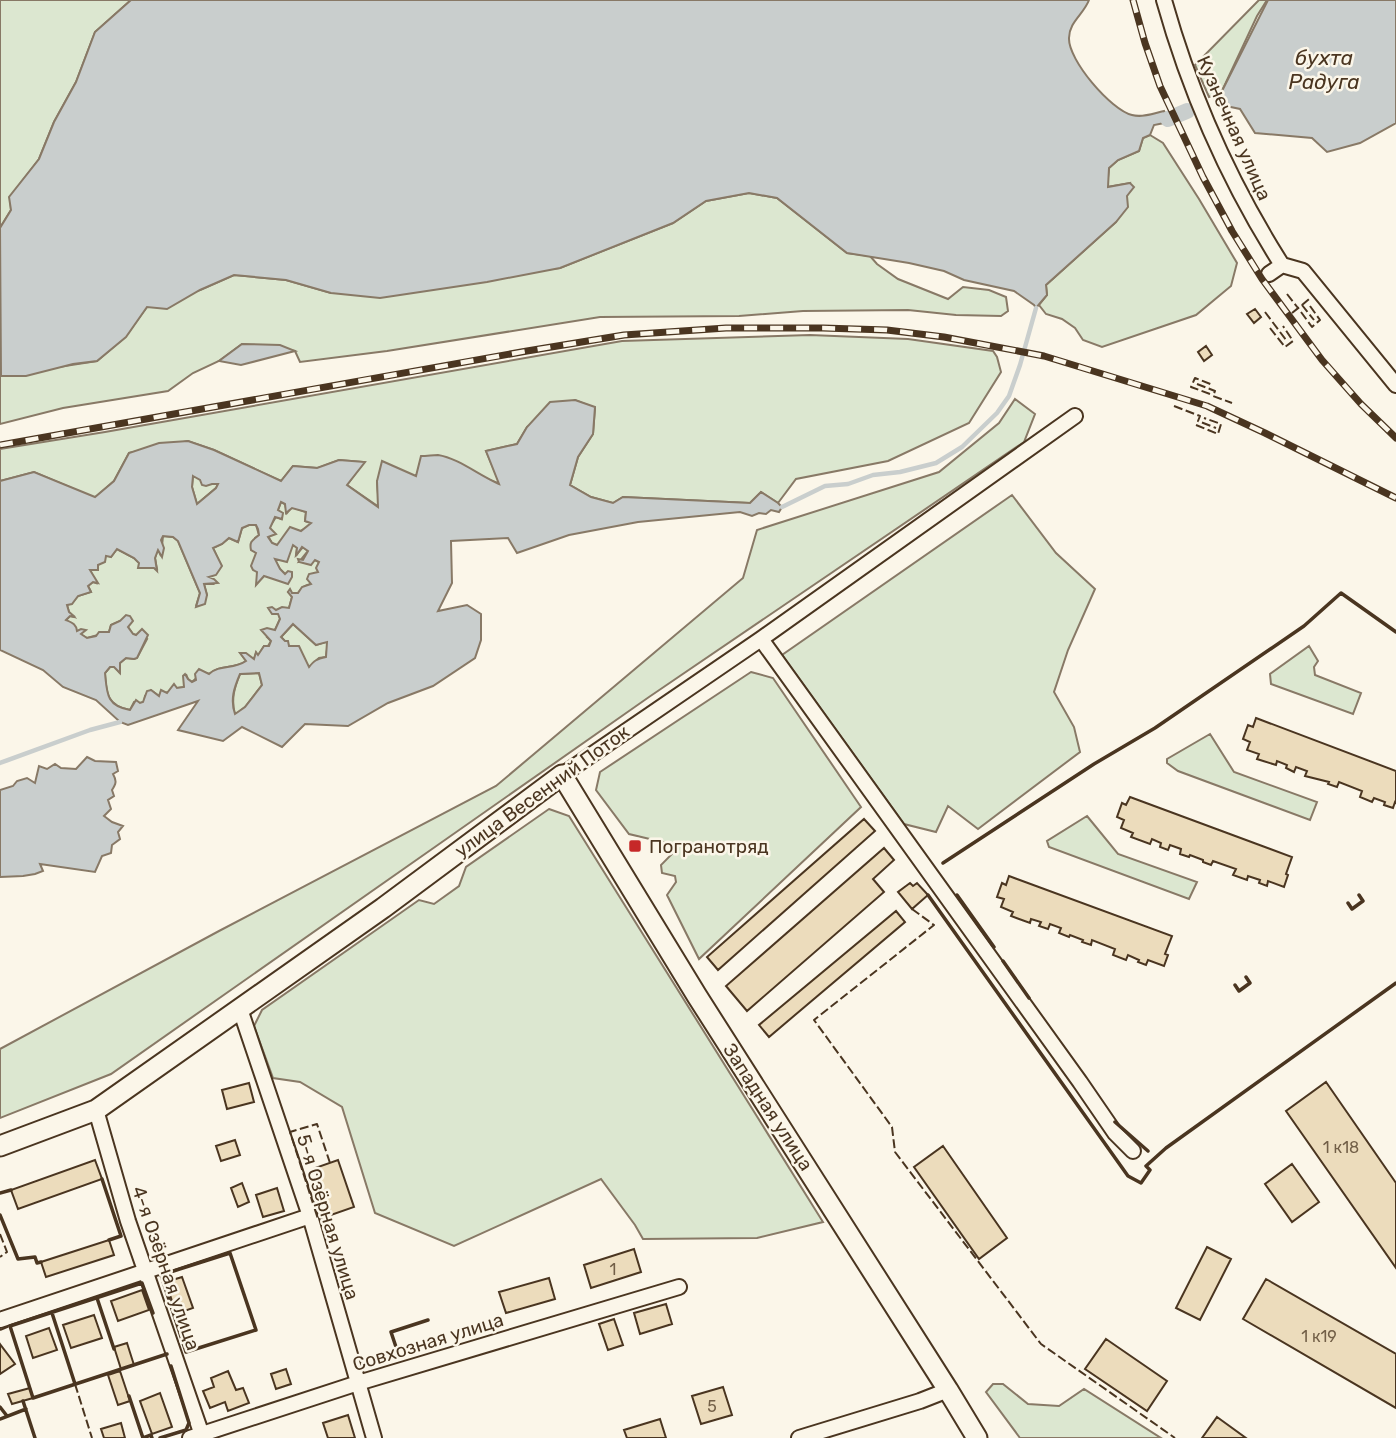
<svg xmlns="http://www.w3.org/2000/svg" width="1396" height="1438" font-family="Rubik,sans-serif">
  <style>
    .green { fill: #dce7d0; stroke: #887966; stroke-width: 2 }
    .water { fill: #c9cecd; stroke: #887966; stroke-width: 2; fill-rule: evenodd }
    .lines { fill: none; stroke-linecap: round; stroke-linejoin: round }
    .stream { stroke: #c9cecd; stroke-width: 4.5 }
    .canal { stroke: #c9cecd; stroke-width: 16 }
    .building { fill: #ecdcbc; stroke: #4a3520; stroke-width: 2 }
    .street-casing { stroke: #4a3520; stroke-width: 18 }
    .secondary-casing { stroke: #4a3520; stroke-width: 23 }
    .street { stroke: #fbf6e9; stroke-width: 14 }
    .secondary { stroke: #fbf6e9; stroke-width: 19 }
    .rail-casing { stroke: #4a3520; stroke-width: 7 }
    .rail { stroke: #fbf6e9; stroke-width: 4.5; stroke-dasharray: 13; stroke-linecap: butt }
    .fence { stroke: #4a3520; stroke-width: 2; stroke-dasharray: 9 3.5; stroke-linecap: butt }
    .wall { stroke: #4a3520; stroke-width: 3.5 }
    .poi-dot { fill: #c62828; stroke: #fbf6e9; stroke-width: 2.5 }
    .labels { text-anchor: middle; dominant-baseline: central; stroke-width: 5; stroke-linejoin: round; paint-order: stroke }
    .number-label { font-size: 16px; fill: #725f47 }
    .street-label { font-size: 19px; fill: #4a3520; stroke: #fbf6e9 }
    .poi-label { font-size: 19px; fill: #4a3520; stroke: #fbf6e9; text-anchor: start }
    .water-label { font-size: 21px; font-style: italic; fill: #4a3520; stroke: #fbf6e9 }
  </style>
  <rect width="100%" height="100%" fill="#fbf6e9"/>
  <path class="green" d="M0 0H131L95 32 76 82 54 122 39 159 10 197 11 210 0 228Z
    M1259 0H1267L1257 16 1221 93 1209 97 1195 65Z
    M1150 135 1163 143 1199 199 1237 263 1231 286 1196 315 1102 347 1083 340 1075 328 1062 319 1046 314 1039 305 1047 295 1046 285 1116 222 1127 196 1130 183 1107 187 1109 168 1118 160 1139 151 1143 138Z
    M749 193 777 198 847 253 870 256 877 264 898 279 948 299 963 287 989 290 1006 297 1008 311 1001 316 956 315 908 310 803 311 739 316 600 317 387 351 300 362 295 351 242 344 219 361 193 373 168 391 63 408 0 424V376L97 361 125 337 147 307 200 290 234 275 286 280 331 293 560 268 673 223 706 201Z
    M810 335 908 339 993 351 997 357 1001 372 969 423 888 461 796 479 778 503 761 492 750 503 623 497 613 503 591 497 570 485 578 457 593 434 595 408 575 400 527 427 517 444 486 451 500 484 480 476H417L377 481 379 507 347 485 364 462 339 460 318 468 293 466 281 481 214 450 188 441 129 453 114 481 95 498 34 472 0 481V449L105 432 622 341Z
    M1015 399 1035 414 1024 442 649 697 111 1074 0 1118V1049L219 931 496 786 743 578 757 530 939 472 999 423Z
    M193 475 212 484 219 483 216 488 197 504 192 487Z
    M1012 495 1056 553 1095 589 1068 650 1054 692 1074 727 1080 752 978 829 948 806 936 832 904 824 782 655Z
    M281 502 285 504 287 513 292 507 306 512 305 521 311 523 309 526 277 545 272 543 268 536 269 528 276 517 281 519 278 510Z
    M249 525H256L259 535 255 538 257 572V583L264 576 285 574 280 569 274 559 293 544 297 548 296 555 303 547 308 551 299 562 315 560 319 562 318 572 312 584C305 585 302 587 298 593H292L290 590 288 592 292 597 289 608 279 614 280 619 275 630 267 637 271 641 268 646H264L258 656 256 653 254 659 241 654 246 661C232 670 220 664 209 674L203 672 192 682 188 679 186 674 185 687 177 688 159 696 151 690 145 696 144 702 140 703 134 702 130 710C107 706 106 693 105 673L110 667H115L119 672 120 663 126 658 134 659 137 658 147 639 133 634 128 627 120 621 111 625 109 632 87 638 80 634 85 630 77 632 66 620 70 616 74 617 69 612 67 605 72 603 78 596 91 592 88 586 93 582 96 583 90 570 98 565 106 555 111 557 117 549 134 558 139 563 157 569 155 558 158 549 161 556 163 536 173 537 178 541 200 593 196 606 207 595 204 584H213L208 577 221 566 213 548 222 544 229 538 238 542 242 528Z
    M293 624 316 645 328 641 326 657 319 658 309 668 281 637Z
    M1309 646 1318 661 1314 667 1315 675 1361 693 1353 714 1271 684 1270 674Z
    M751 672 773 678 861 807 699 959 667 895 676 882 675 876 662 873 661 865 672 854 671 844 629 834 596 790 600 772Z
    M259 673 262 685 245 707 235 715C231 700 234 688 240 674Z
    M1210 734 1234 772 1317 802 1310 820 1178 771 1167 763V759Z
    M549 809 569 816 823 1222 757 1238 643 1239 635 1225 601 1179 454 1246 375 1213 342 1107 300 1082 273 1078 254 1026 262 1010 419 900 434 904 459 886 466 867Z
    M1087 816 1118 854 1197 882 1189 899 1049 847 1047 841Z
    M993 1384H1003L1028 1404 1059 1406 1084 1389 1161 1438H1020L986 1392Z"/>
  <path class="water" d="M131 0H1089C1084 14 1069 22 1069 38 1068 60 1111 110 1132 115 1143 118 1154 113 1164 111L1168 119 1164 123 1154 125 1150 135 1143 138 1139 151 1118 160 1109 168 1108 187 1130 183 1134 187 1127 196 1128 207 1116 222 1046 285 1047 295 1036 308 1034 305 1014 291 964 280 944 271 909 263 847 253 777 198 749 193 706 201 673 223 560 268 487 282 380 298 331 293 286 280 234 275 200 290 167 309 147 307 126 337 97 361 73 364 26 376H1L0 228 11 210 9 197 39 159 54 122 76 82 95 32Z
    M1268 0H1396V123L1360 143 1327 152 1312 138 1255 133 1240 109 1216 104 1213 97 1221 93Z
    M242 344 280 345 295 351 241 365 219 361Z
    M575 400 595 407 593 434 578 457 570 485 591 497 613 503 623 497 750 503 761 492 778 503 782 507 779 512 771 510 766 514 759 513 752 516 740 512 638 522 569 535 517 553 508 538 451 541 452 583 438 611 467 605 481 614V640L475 658 433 686 388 703 348 726 305 724 282 747 242 727 223 741 178 730 198 701 128 725 120 722 96 700 63 687 43 670 0 650V481L34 472 95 497 114 481 129 453 159 443 188 441 214 450 281 481 293 466 317 468 339 460 365 462 347 485 378 507 377 481 382 461 416 476 421 456C427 456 433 455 438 455 458 458 480 476 499 484L486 451 517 444 527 427 550 402ZM193 476 200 480 202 485 206 486 212 484H218L216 488 197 504 192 487ZM281 502 285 504 286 513 292 508 306 512 305 521 311 523 301 531 290 527 277 545 272 543 268 537 276 534 270 528 275 517 282 519 283 513 278 510ZM249 525H256L258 529 259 535C253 540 249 541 251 550L256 553 251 566 253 570 257 572 256 585 264 576 288 584 292 577V572L288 571 285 574 280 569 275 559 287 562 293 545 297 548 296 556 302 547 308 551 303 560 298 559 299 562 311 565 315 560 319 562 316 568 318 572 309 574 307 579 311 584 302 587 298 593H292L290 589 288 592 292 597 289 608 282 607 276 610 272 607 268 608 272 614H278L280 619 275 630 267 628 261 630 271 641 269 646H264L258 655 256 652 254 659 246 653H240L246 661C233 670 220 664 209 674L199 669 195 674 196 680 192 682 188 679 185 674 183 676 184 687 177 688 174 684 167 693 161 690 159 696 151 690 147 691 143 702 140 703 136 700 130 710C106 706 107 693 105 673L110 667H114L120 673V663L126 658 134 659 137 658 148 635 142 629 136 635 133 634 128 627 133 621 130 616 126 615 120 621 111 625 109 632H99L96 636 87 638 81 634 86 630 81 629 77 631C76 624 73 623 66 620L70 616 75 617 69 612 67 605 72 604 78 596 91 592 88 586 93 582 98 583 90 570H98V565L105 562 106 556 111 557 117 549 134 558 139 563 138 568H154L157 571 155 558 158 550 162 557 164 548 161 540 163 536 173 537 178 541 200 593 196 607 205 604 207 595 204 584 218 583 214 579 209 577 216 575 222 566 213 548 222 544 229 538 238 542 242 528ZM293 624 316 645 327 642 326 657C316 659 314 661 309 667L299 646H289L288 641H285L281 637ZM240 674 259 673 262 685 245 707 235 714C230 700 234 688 240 674Z
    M87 757 95 761 116 762 118 771 113 774C117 781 116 784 112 790L114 796 108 800 111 809 104 816 112 822 123 826 118 832 120 839 112 845 111 853 102 856 95 872 40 864 43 871 35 874 23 876 0 877V790L13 786 17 781 27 778 35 783 39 766 47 769 55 764 61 768 76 769Z"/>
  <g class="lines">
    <path class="stream" d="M782 507 825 486 848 484 873 475 900 472 936 463 962 447 997 413 1009 396 1020 365 1036 308
      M0 763 90 730 120 722"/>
    <path class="canal" d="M1168 119 1187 111"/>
  </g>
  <path class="building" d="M1255 309 1261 317 1254 323 1247 314Z
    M1206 346 1212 355 1204 361 1198 352Z
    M1256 718 1396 771V803L1395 802 1393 808 1384 805 1385 802 1374 798 1372 802 1360 797 1362 791 1339 782 1337 787 1328 784 1329 782 1305 776 1307 771 1296 767 1294 772 1286 768 1287 765 1277 761 1276 765 1257 759 1259 754 1247 750 1250 742 1243 739 1248 725 1253 727Z
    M1130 797 1292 857 1286 874 1288 875 1284 887 1268 881 1267 886 1259 883 1260 880 1248 876 1247 880 1233 875 1236 869 1213 861 1211 865 1203 862V860L1190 855 1189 857 1180 854 1181 849 1170 845 1168 850 1160 847 1161 843 1152 839 1150 844 1131 837 1133 833 1121 828 1124 820 1117 817 1122 803 1126 805Z
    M864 819 875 831 718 970 707 957Z
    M884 848 894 860 873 879 884 892 747 1011 726 986Z
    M1009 876 1172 936 1165 954 1168 955 1164 966 1148 960 1146 965 1138 962 1139 960 1128 955 1126 960 1113 955 1115 949 1092 940 1091 945 1082 942 1083 940 1070 935 1069 937 1059 933 1061 928 1050 924 1048 929 1039 926 1041 922 1031 919 1030 923 1011 916 1013 912 1001 907 1004 899 997 897 1002 883 1006 885Z
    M910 883 913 886 917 883 928 895 912 909 898 892Z
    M896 911 905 922 769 1037 759 1025Z
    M1326 1082 1396 1183V1268L1286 1111Z
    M249 1083 254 1102 227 1109 222 1090Z
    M235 1140 240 1155 221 1161 216 1146Z
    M943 1146 1007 1238 979 1259 914 1167Z
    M95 1160 102 1179 18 1209 11 1190Z
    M338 1160 354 1207 331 1215 315 1168Z
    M1292 1164 1319 1202 1292 1222 1265 1184Z
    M242 1183 249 1202 238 1207 231 1188Z
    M277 1188 284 1211 263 1217 256 1195Z
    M109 1240 114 1255 46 1277 41 1262Z
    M1207 1247 1231 1259 1200 1320 1176 1308Z
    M634 1249 641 1272 591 1288 584 1265Z
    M182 1277 193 1308 176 1314 166 1282Z
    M549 1278 555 1299 506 1313 499 1292Z
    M1266 1279 1396 1354V1408L1243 1319Z
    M142 1290 149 1310 118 1321 111 1301Z
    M666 1304 672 1324 640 1334 634 1313Z
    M94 1315 102 1338 71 1348 63 1325Z
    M614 1319 623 1345 608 1350 599 1324Z
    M49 1328 57 1350 33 1358 26 1336Z
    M1106 1339 1167 1381 1147 1411 1085 1369Z
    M127 1343 134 1365 121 1369 114 1347Z
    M0 1344 15 1364 0 1374Z
    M286 1369 291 1384 276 1389 271 1374Z
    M120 1371 130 1401 118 1405 108 1375Z
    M228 1371 236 1390 243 1388 249 1403 228 1411 225 1402 210 1408 203 1391 214 1387 211 1378Z
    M723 1387 732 1415 701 1424 692 1396Z
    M30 1388 33 1398 12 1404 8 1394Z
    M160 1393 172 1427 152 1434 140 1401Z
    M348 1415 355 1438H328L323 1423Z
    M1217 1417 1246 1438H1202Z
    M660 1419 666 1438H627L624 1430Z
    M121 1423 125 1438H104L101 1429Z"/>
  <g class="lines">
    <g class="street-casing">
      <path id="street" d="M1164 0C1190 93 1230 183 1282 265L1303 271 1396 385
        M1269 274 1282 265
        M761 639 1080 1082 1115 1133 1133 1151
        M562 775 761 639 1075 416
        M240 1009 310 1216 374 1438
        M96 1110 128 1221 203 1438
        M0 1320 310 1216
        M190 1438 358 1383 679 1287
        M799 1438 920 1401 948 1390"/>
    </g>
    <g class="secondary-casing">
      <path id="secondary" d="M0 1146 96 1110 383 908 562 775 697 996 948 1390 977 1438"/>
    </g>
    <use href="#street" class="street"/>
    <use href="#secondary" class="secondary"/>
    <g class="rail-casing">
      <path id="rail" d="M1133 0 1145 43 1160 86 1203 177 1232 231 1262 279 1322 360 1361 404 1396 438
        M0 445 527 351 624 335 726 328H823L887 330 944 337 1044 356 1207 406 1265 433 1396 498"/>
    </g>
    <use href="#rail" class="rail"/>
    <path class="fence" d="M1287 294 1298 308
      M1302 305 1309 299
      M1265 312 1286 340
      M1301 312 1312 327 1320 320 1310 306
      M1292 313 1302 305 1314 320
      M1270 328 1285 347 1293 341 1283 326
      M1197 384 1215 391 1213 396 1232 403
      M1210 394 1191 387 1195 378 1213 385
      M1174 406 1200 416 1198 421 1216 428
      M1196 425 1218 434 1221 424 1204 418
      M912 909 934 925 814 1020 892 1127 895 1152 1041 1344 1175 1438
      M330 1163 317 1124 290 1132 318 1219 331 1215
      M0 1234 7 1252 0 1257
      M0 1330 10 1326
      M75 1384 92 1438"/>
    <path class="wall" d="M943 863 1094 764 1155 728 1304 626 1341 593 1396 632
      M928 895 1128 1176 1141 1183 1150 1170 1146 1166 1166 1148 1396 983
      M957 895 994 947
      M1348 903 1352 909 1363 901 1359 895
      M1003 961 1029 998
      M1235 985 1239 991 1250 983 1246 977
      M1115 1122 1148 1151
      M102 1179 121 1236 109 1240
      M0 1193 11 1190
      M0 1215 18 1259 35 1257 37 1263 41 1262
      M230 1253 256 1330 186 1352 161 1275Z
      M97 1298 114 1349
      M52 1313 75 1384
      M153 1313 142 1283 10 1326 33 1398 167 1354
      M398 1353 391 1332 428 1320
      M129 1396 143 1438 151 1435 152 1438
      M23 1401 35 1438
      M0 1407 7 1416
      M0 1419 26 1409
      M160 1438 186 1430 189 1423 171 1366"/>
  </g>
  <rect class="poi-dot" x="628" y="839" width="14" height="14" rx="3.5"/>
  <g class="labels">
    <g class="number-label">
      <text x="1341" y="1147">1 к18</text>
      <text x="613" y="1269">1</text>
      <text x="1319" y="1336">1 к19</text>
      <text x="712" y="1406">5</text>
    </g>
    <g class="street-label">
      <text transform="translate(1234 128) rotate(66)">Кузнечная улица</text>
      <text transform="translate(542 791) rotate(-36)">улица Весенний Поток</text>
      <text transform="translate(768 1107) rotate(57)">Западная улица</text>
      <text transform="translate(328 1217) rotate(73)">5-я Озёрная улица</text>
      <text transform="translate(166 1268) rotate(71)">4-я Озёрная улица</text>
      <text transform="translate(428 1342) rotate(-17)">Совхозная улица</text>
    </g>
    <g class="poi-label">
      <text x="649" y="846">Погранотряд</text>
    </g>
    <g class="water-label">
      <text x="1324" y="57">бухта<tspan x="1324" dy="24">Радуга</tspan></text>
    </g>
  </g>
</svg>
